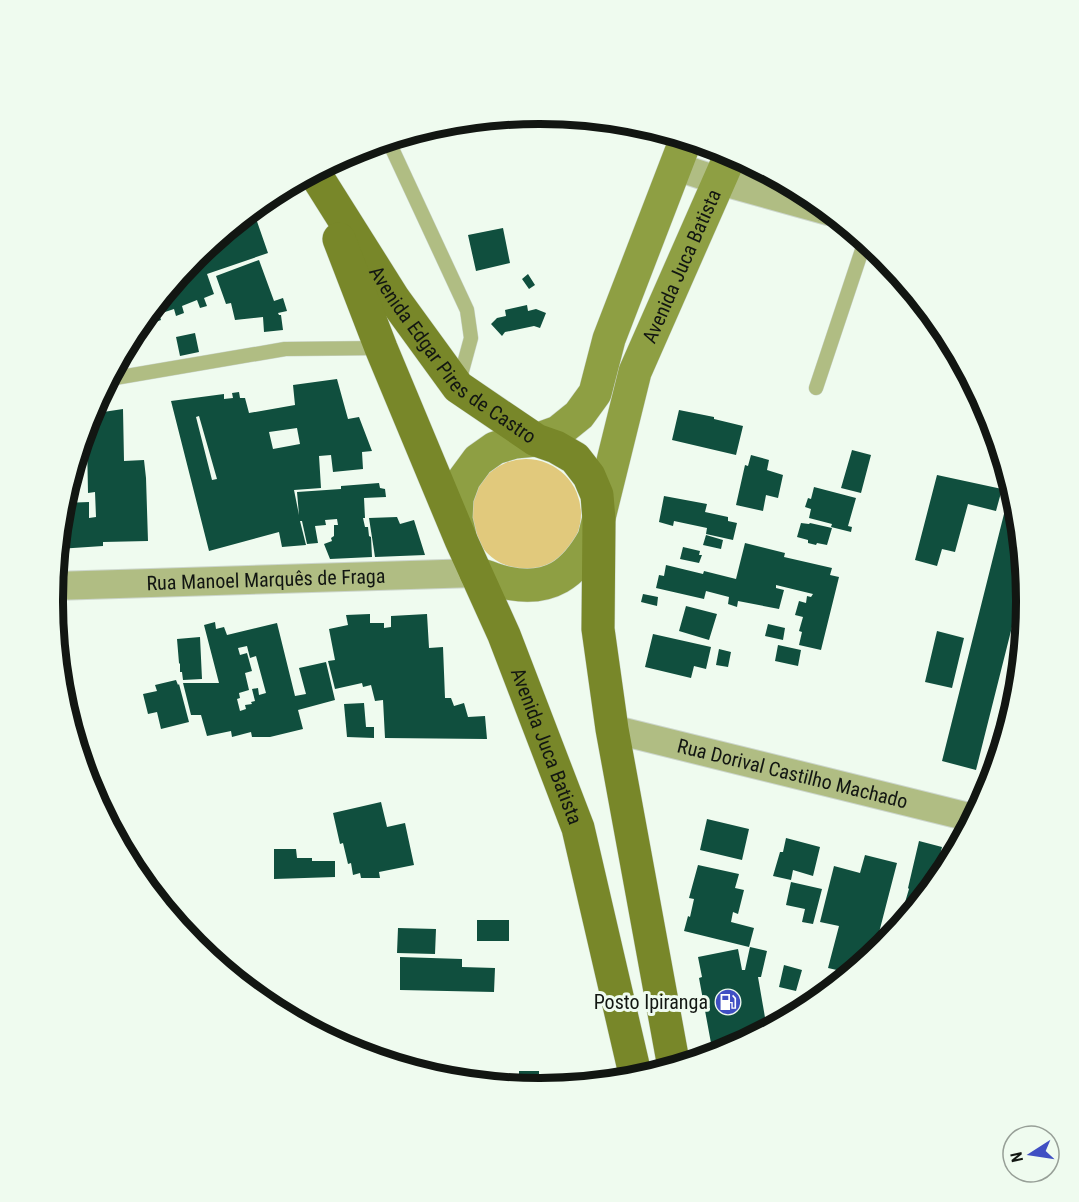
<svg xmlns="http://www.w3.org/2000/svg" width="1079" height="1202" font-family="'Roboto Condensed',sans-serif">
  <style>
    .green { fill: #e1c97c }
    .building { fill: #104f3e; fill-rule: evenodd }
    .lines { fill: none; stroke-linecap: round; stroke-linejoin: round }
    .lane-casing { stroke: #ccd6cc; stroke-width: 15 }
    .street-casing { stroke: #ccd6cc; stroke-width: 30 }
    .secondary-casing { stroke: #ccd6cc; stroke-width: 34 }
    .primary-casing { stroke: #ccd6cc; stroke-width: 34 }
    .lane { stroke: #b0bd83; stroke-width: 14 }
    .street { stroke: #b0bd83; stroke-width: 28 }
    .secondary { stroke: #8e9f43; stroke-width: 33 }
    .primary { stroke: #788729; stroke-width: 33 }
    .labels { text-anchor: middle; dominant-baseline: central; stroke-width: 6; stroke-linejoin: round; paint-order: stroke }
    .street-label { font-size: 20px; fill: #121612; stroke: #effbef }
    .poi-label { font-size: 20px; fill: #121612; stroke: #effbef; text-anchor: end }
    .rim { fill: none; stroke: #121612; stroke-width: 8 }
  </style>
  <rect width="100%" height="100%" fill="#effbef"/>
  <path class="green" d="M471 514a55 55 0 1 1 110 0a55 55 0 1 1-110 0Z"/>
  <path class="building" d="M253 210 268 253 207 274 214 294 204 298 207 306 200 308 197 300 182 306 184 313 176 316 174 309 159 314 161 320 153 323 151 317 144 319 195 256Z
    M503 228 510 263 476 271 468 235Z
    M259 260 274 301 283 298 287 311 278 313 279 315H281L283 330 264 332 263 317 235 320 231 303 226 304 216 276Z
    M528 274 535 285 529 289 522 279Z
    M527 305 528 311 536 309 546 313 540 328 534 326 505 332 502 336 491 324 497 318 506 316 505 310Z
    M195 333 199 352 180 356 176 337Z
    M337 379 348 419 359 417 372 451 362 452 363 469 333 472 331 455 319 456 321 488 294 490 299 515 297 492 341 489V486L379 483 380 488 385 489 386 497 364 498 365 518H363L365 527H368L369 536 371 537 372 557 330 559 324 544 332 541 331 538 334 536V525H338L337 519 325 520 326 525 315 526 318 543 307 544 302 521H300L306 545 282 547 279 532 209 551 171 401 224 394V399L233 398 232 393 239 392 240 398H245L249 413 295 405 293 385ZM199 416 217 479 212 480 196 417ZM297 428 300 444 273 449 269 432Z
    M123 409 124 461 144 460 146 478 148 541 103 542V546L58 549 63 503 89 502V518L96 517 95 492 88 493 87 441H82L90 414Z
    M679 410 714 417V419L743 426 736 455 672 440Z
    M852 450 871 455 861 493 841 488Z
    M751 455 769 460 767 470 783 475 778 498 766 495 763 511 736 505 745 465 748 466Z
    M937 475 1002 489 996 511 968 504 955 552 942 549 937 566 915 560Z
    M814 487 856 498 848 526 852 527 851 532 831 527 832 524 809 518 811 509 805 507 808 498 811 499Z
    M1009 494 1014 495 1017 506 1024 579 976 770 942 761Z
    M664 496 707 504 705 512 728 517V521L737 523 733 540 706 534 707 528 674 521 673 526 659 522Z
    M397 517 400 524 414 520 425 555 375 557 369 518Z
    M801 523 809 524 810 523 832 528 827 545 817 543 816 545 808 543V540L797 537Z
    M706 535 723 540 721 549 703 545Z
    M745 543 785 553 784 557 832 568 830 575 839 577 821 650 799 645 802 632 799 631 803 617 795 615 799 601 806 603 807 596 811 597 813 594 776 585V588L784 590 779 609 738 601 737 607 728 604 729 597 706 591 704 599 656 588 659 575 664 576 666 565 703 574 704 571 736 579Z
    M683 547 700 551 699 555H702L699 563 680 559Z
    M643 594 658 597 657 606 641 602Z
    M686 606 717 614 709 640 679 631Z
    M370 614V623H384V628L391 627V616L427 614 429 648 443 647 445 698H451L454 706 464 703 468 717 485 716 487 739 385 738 383 700 375 701 371 685 363 687 362 683 335 689 328 661 335 660 329 629 348 625 346 615Z
    M215 622 216 629 224 627 227 635 277 623 295 696 306 694 299 668 326 662 335 700 298 710 303 729 270 737H252L251 732 232 737 231 731 207 736 201 715H191L183 683H219L204 625ZM247 646 250 658 256 656 266 693 259 695 258 688 252 689 255 701 251 702 252 704 245 705 246 709 240 711 237 699 240 698 239 693 249 690 245 673 252 671 247 653 240 655 238 648Z
    M768 624 785 628 783 640 765 636Z
    M937 631 964 638 952 688 925 682Z
    M653 634 711 647 706 669 694 666 691 678 645 667Z
    M200 637 202 679 183 680 182 672H180V664L179 663 177 639Z
    M778 645 801 650 798 666 775 661Z
    M719 649 731 652 728 667 716 665Z
    M176 680 178 685 179 684 189 722 161 729 157 712 148 714 143 694 157 691 155 685Z
    M364 703 366 727H374V738L347 737 344 704Z
    M381 802 387 827 405 823 414 865 379 872 380 878H361L360 873 353 875 351 863 348 864 343 843 340 844 333 813Z
    M707 819 749 829 742 860 700 850Z
    M786 838 820 847 813 876 793 870 791 880 773 876 780 852H783Z
    M919 841 942 847 932 887 897 929 909 889 908 888Z
    M274 849H296L297 858H312V861H335V877L274 879Z
    M865 855 897 863 874 952 869 951 867 959 850 973 828 968 839 926 820 922 834 866 860 873Z
    M698 865 739 874 735 888 744 890 738 914 733 912 731 922 754 928 749 947 684 931 688 916 690 917 694 899 689 898Z
    M791 882 822 889 813 924 802 922 805 909 786 905Z
    M477 920H509V941H477Z
    M398 928 436 929 435 954 397 953Z
    M750 947 767 951 761 977H758L767 1029 726 1051 713 1054 699 978 702 977 698 957 738 949 742 970H745Z
    M400 957 462 959V967L495 968 494 992 400 990Z
    M784 965 802 970 796 991 779 987Z
    M416 1069 438 1070V1076L457 1075V1080L444 1079Z
    M519 1071H539V1088L519 1086Z"/>
  <g class="lines">
    <g class="lane-casing">
      <path id="lane" d="M388 140 467 310 471 338 459 382
        M109 379 285 349 381 348
        M816 388 865 241
        M984 797 1021 660"/>
    </g>
    <g class="street-casing">
      <g id="street">
        <path d="M674 166 720 181 828 211"/>
        <path id="s1" d="M54 586 476 573"/>
        <path id="s2" d="M612 729 973 818"/>
      </g>
    </g>
    <g class="secondary-casing">
      <g id="secondary">
        <path d="M460 536 456 519 457 498 464 479 478 460 495 448 515 442 536 440 558 432 579 415 595 393 609 339 686 139"/>
        <path id="s3" d="M476 573C486 576 497 581 507 583 550 592 574 574 594 538L635 372 731 154"/>
      </g>
    </g>
    <g class="primary-casing">
      <g id="primary">
        <path id="s4" d="M314 172 394 299 458 387 536 440 556 447 575 458 589 476 597 495 599 520 598 629 612 729 674 1067"/>
        <path id="s5" d="M339 239 381 348 461 540 504 635 578 828 636 1078"/>
      </g>
    </g>
    <use href="#lane" class="lane"/>
    <use href="#street" class="street"/>
    <use href="#secondary" class="secondary"/>
    <use href="#primary" class="primary"/>
  </g>
  <defs>
    <g id="fuel-disc" transform="scale(1.35)"><circle r="9.5" fill="#404fc3" stroke="#effbef"/><path d="M-5.5-6h7V0h2V4h1.3V-2.5L3-4.5l.8-.8L6-3V5H2.5V1h-1V6h-7ZM-4.2-4.7v3.2H.2V-4.7Z" fill="#fff"/></g>
  </defs>
  <g fill-rule="evenodd">
    <use href="#fuel-disc" x="728" y="1002"/>
  </g>
  <g class="labels">
    <g class="street-label">
      <text stroke="none"><textPath href="#s3" startOffset="426">Avenida Juca Batista</textPath></text>
      <text stroke="none"><textPath href="#s4" startOffset="232">Avenida Edgar Pires de Castro</textPath></text>
      <text stroke="none"><textPath href="#s1" startOffset="212">Rua Manoel Marquês de Fraga</textPath></text>
      <text stroke="none"><textPath href="#s5" startOffset="548">Avenida Juca Batista</textPath></text>
      <text stroke="none"><textPath href="#s2" startOffset="186">Rua Dorival Castilho Machado</textPath></text>
    </g>
    <g class="poi-label">
      <text x="708" y="1002">Posto Ipiranga</text>
    </g>
  </g>
  <path d="M0 0H1079V1202H0ZM539 124H540A476 476 0 0 1 1016 600V602A476 476 0 0 1 540 1078H539A476 476 0 0 1 63 602V600A476 476 0 0 1 539 124Z" fill="#effbef" fill-rule="evenodd"/>
  <path class="rim" d="M539 124H540A476 476 0 0 1 1016 600V602A476 476 0 0 1 540 1078H539A476 476 0 0 1 63 602V600A476 476 0 0 1 539 124Z"/>
  <g transform="translate(1031 1154) rotate(258)"><circle r="28" fill="#effbef" stroke="#979f97" stroke-width="1.5"/>
  <path d="M0-4.5L10 22L0 15L-10 22Z" fill="#404fc3"/>
  <text y="-9" font-size="16" font-weight="bold" text-anchor="middle" fill="#121612">N</text>
  </g>
</svg>
